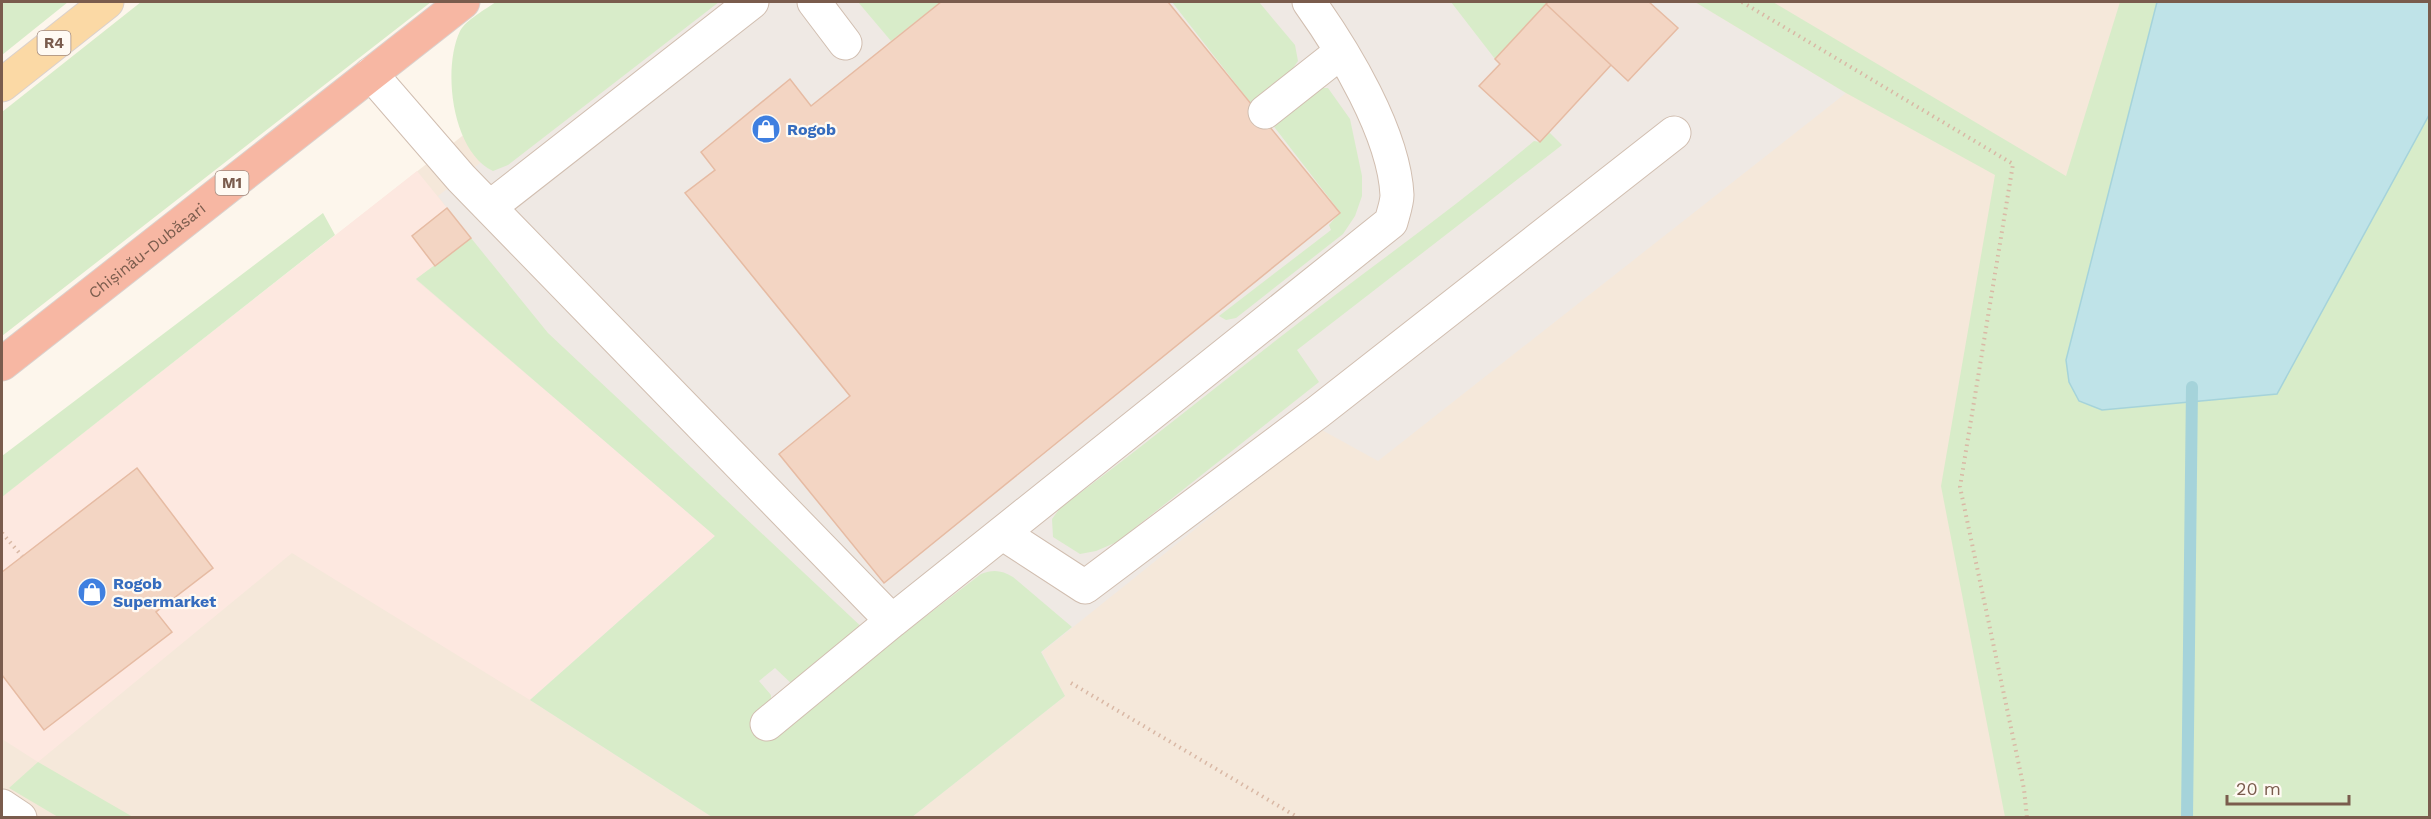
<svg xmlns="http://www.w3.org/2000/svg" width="2431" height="819" font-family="'Work Sans',sans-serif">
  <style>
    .residential { fill: #f5e8da }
    .commercial { fill: #fde8e0 }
    .industrial { fill: #efe9e4 }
    .green { fill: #d8ecc9 }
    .water { fill: #bfe3e8; stroke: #a5d3da; stroke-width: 1.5 }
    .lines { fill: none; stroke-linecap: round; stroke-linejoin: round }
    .stream { stroke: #a5d3da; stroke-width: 12 }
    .building { fill: #f3d5c3; stroke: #e6bba3; stroke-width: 1.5 }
    .minor-casing { stroke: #d1beb0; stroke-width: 35 }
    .major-casing { stroke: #dad1cd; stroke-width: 35 }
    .highway-casing { stroke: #dad1cd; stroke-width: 35 }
    .path { stroke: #d9b8a5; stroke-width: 4; stroke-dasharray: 1.5 4.5; stroke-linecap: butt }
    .minor { stroke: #fff; stroke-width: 33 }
    .major { stroke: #fbd9a5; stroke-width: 33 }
    .highway { stroke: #f7b7a3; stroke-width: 33 }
    .labels { text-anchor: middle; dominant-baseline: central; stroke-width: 4.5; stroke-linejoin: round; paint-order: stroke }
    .shield { fill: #fffaf3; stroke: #a28b7f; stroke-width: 1.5 }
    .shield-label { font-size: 15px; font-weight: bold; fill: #7a5c4d }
    .shop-label { font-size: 16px; font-weight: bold; fill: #366cbe; stroke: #fffaf3; text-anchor: start }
    .street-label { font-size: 16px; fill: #7a5c4d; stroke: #fffaf3 }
  </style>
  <rect width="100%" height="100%" fill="#fdf6ec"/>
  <path class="residential" d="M633 2H2429V115L2363 234 2381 817 2 818V497Z"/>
  <path class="commercial" d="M417 171 447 208 435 266 416 280 716 536 530 700 292 553 38 762 2 739V497Z"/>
  <path class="industrial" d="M685 2H1695L1846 93 1378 461 1320 429 1042 652 1065 696 912 817H712L530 700 715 536 416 279 435 266 412 236 447 208 438 196Z"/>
  <path class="green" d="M2 2H68L2 55Z
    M141 2H431L2 336V112Z
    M496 2H719L508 165 493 171C452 152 442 69 460 31 466 20 486 9 496 2Z
    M858 2H941L891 41Z
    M1172 2H1259L1295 45 1298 61 1291 71 1253 106Z
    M1451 2H1548L1495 59Z
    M1695 2H1773L2066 176 2120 2H2157L2066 360 2277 394 2429 115V817H2005L1941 486 1995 175 1846 93Z
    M1315 88H1328L1350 119 1362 176V196L1355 216 1343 234 1236 318 1226 320 1219 316 1331 230 1329 225 1340 212 1268 119Z
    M1549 132 1562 145 1297 350 1319 382 1117 542 1096 551 1080 554 1053 537 1052 519 1060 508C1134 453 1206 395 1279 338 1364 272 1452 210 1534 141L1540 142Z
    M323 213 335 235 2 497V456Z
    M471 238 548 333 867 632 794 686 775 668 759 681 771 695V706L750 723 763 741 981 574C993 569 1002 570 1013 577L1072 627 1041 652 1065 696 912 817H712L530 700 715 536 416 279Z
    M38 762 133 817H58L9 788Z"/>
  <path class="water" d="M2157 2H2429V115L2277 394 2102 410 2079 401 2069 382 2066 360Z"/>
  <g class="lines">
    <path class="stream" d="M2187 818 2192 387"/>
  </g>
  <path class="building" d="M941 2H1168L1340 213 884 583 779 454 850 396 685 193 715 170 701 152 790 79 811 106Z
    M1548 2H1649L1678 28 1628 81 1546 4Z
    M1546 4 1611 65 1540 142 1479 86 1500 64 1495 59Z
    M447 208 471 238 435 266 412 236Z
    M137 468 213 568 156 612 172 632 44 730 2 675V572Z"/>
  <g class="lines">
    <g class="minor-casing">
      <path id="minor" d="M814 2 845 43
        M371 74 461 178 892 621 1391 222C1393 214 1397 203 1397 195 1394 133 1344 51 1309 2
        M1265 112 1341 52
        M490 207 752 2
        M1002 533 1085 587 1318 412 1674 133
        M767 724 892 621
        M2 806 20 818"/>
    </g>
    <g class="major-casing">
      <path id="major" d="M2 85 107 2"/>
    </g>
    <g class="highway-casing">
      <g id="highway">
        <path id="s1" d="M2 364 463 2"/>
      </g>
    </g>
    <path class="path" d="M1742 2 2013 164 1960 487 2024 789 2027 818
      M2 533 22 556
      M1071 683 1299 818"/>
    <use href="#minor" class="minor"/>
    <use href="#major" class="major"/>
    <use href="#highway" class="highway"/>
  </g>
  <defs>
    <g id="shop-disc" transform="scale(1.5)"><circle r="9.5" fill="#3f7fe0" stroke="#fffaf3"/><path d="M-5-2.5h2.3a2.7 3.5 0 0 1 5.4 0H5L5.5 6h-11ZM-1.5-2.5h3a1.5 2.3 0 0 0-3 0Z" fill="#fff"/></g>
  </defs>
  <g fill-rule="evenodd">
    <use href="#shop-disc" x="766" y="129"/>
    <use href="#shop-disc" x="92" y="592"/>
  </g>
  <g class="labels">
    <g class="shield">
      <rect x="37.5" y="31" width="33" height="24" rx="4.5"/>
      <rect x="215.5" y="171" width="33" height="24" rx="4.5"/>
    </g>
    <g class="shield-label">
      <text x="54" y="43">R4</text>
      <text x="232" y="183">M1</text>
    </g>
    <g class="shop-label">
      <text x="787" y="129">Rogob</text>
      <text x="113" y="583">Rogob<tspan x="113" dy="18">Supermarket</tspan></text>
    </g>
    <g class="street-label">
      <text stroke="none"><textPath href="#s1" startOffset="184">Chișinău-Dubăsari</textPath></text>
    </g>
  </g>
  <rect width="2431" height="819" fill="none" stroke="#7a5c4d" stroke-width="6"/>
  <path d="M2227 795v9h122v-9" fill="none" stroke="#7a5c4d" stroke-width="3"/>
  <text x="2236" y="795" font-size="18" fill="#7a5c4d" stroke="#fffaf3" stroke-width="4.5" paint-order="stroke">20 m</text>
</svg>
